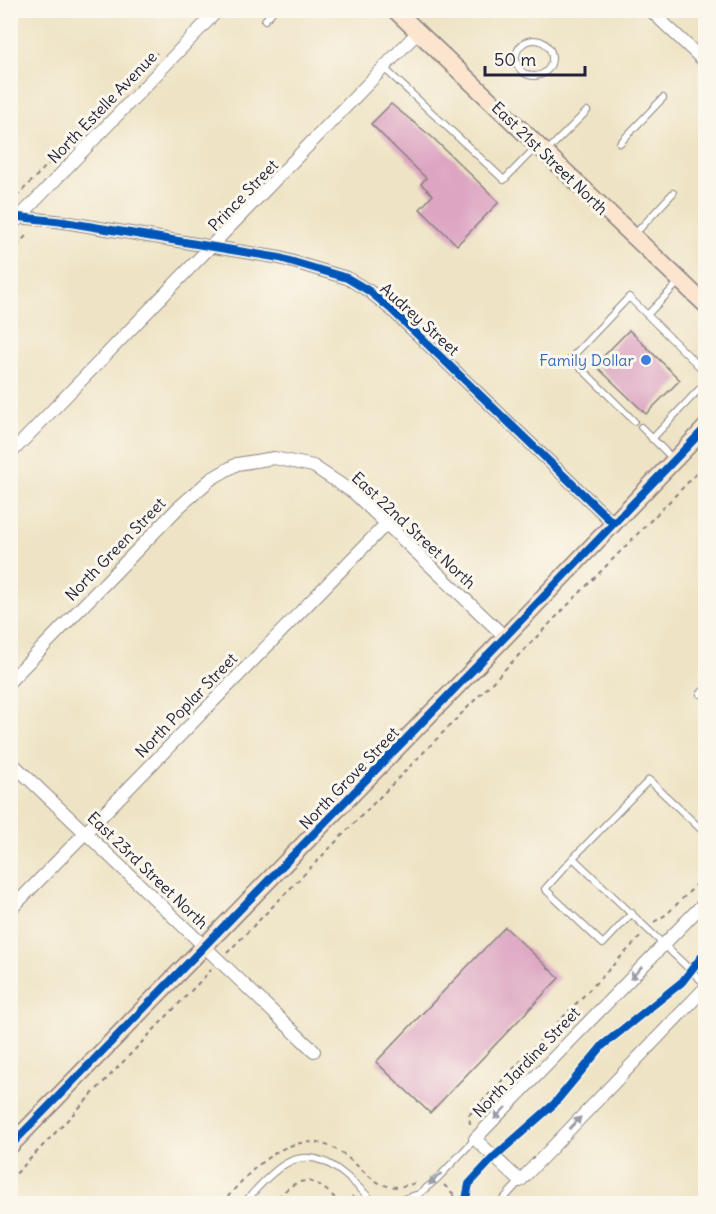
<svg xmlns="http://www.w3.org/2000/svg" width="716" height="1214" font-family="Delius,sans-serif">
  <style>
    .building { fill: #dda5c2 }
    .lines { fill: none; stroke-linecap: round; stroke-linejoin: round }
    .lane-casing { stroke: #888280; stroke-width: 8 }
    .street-casing { stroke: #888280; stroke-width: 14 }
    .secondary-casing { stroke: #888280; stroke-width: 19 }
    .path { stroke: #888280; stroke-width: 2; stroke-dasharray: 4.5 4.5; stroke-linecap: butt }
    .lane { stroke: #fff; stroke-width: 6 }
    .street { stroke: #fff; stroke-width: 12 }
    .secondary { stroke: #fbe5cf; stroke-width: 16 }
    .cycleway-casing { stroke: #fbf7ec; stroke-width: 11 }
    .cycleway { stroke: #0057b8; stroke-width: 8 }
    .oneway { fill: #9c9ca7 }
    .shop-dot { fill: #3f7fe0; stroke: #fbf7ec; stroke-width: 2 }
    .labels { text-anchor: middle; dominant-baseline: central; stroke-width: 6; stroke-linejoin: round; paint-order: stroke }
    .street-label { font-size: 16px; fill: #22223b; stroke: #fbf7ec }
    .shop-label { font-size: 16px; fill: #366cbe; stroke: #fbf7ec; text-anchor: end }
  </style>
  <rect width="100%" height="100%" fill="#fbf7ec"/>
  <filter id="ink" filterUnits="userSpaceOnUse"><feTurbulence type="fractalNoise" baseFrequency=".0167" numOctaves="2"/><feDisplacementMap in="SourceGraphic" scale="12" xChannelSelector="R" yChannelSelector="G"/><feConvolveMatrix kernelMatrix="1 2 1 2 8 2 1 2 1" color-interpolation-filters="sRGB"/></filter>
  <filter id="wash" filterUnits="userSpaceOnUse"><feTurbulence type="fractalNoise" baseFrequency=".008" numOctaves="4" result="noise"/><feDisplacementMap in="SourceGraphic" scale="24" xChannelSelector="R" yChannelSelector="G"/><feGaussianBlur stdDeviation="1.35" result="paint"/><feColorMatrix in="noise" values="0 0 0 0 0 0 0 0 0 0 0 0 0 0 0 0 0 1.4 0 .05"/><feComposite in="paint" operator="in"/></filter>
  <g filter="url(#wash)">
    <rect width="100%" height="100%" fill="#eee3c4"/>
    <g id="blocks">
      <path class="building" d="M391 104 432 137 499 202 457 245 420 209 433 195 421 184 426 178 371 124Z
        M629 330 680 380 646 414 595 365Z
        M505 927 559 978 430 1113 376 1062Z"/>
    </g>
  </g>
  <g filter="url(#ink)">
    <use href="#blocks" fill-opacity="0" stroke="#888280" stroke-width="1.5"/>
    <g class="lines">
      <g class="lane-casing">
        <path id="lane" d="M265 20 274 10
          M516 58a18 18 0 1 1 36 0a18 18 0 1 1-36 0Z
          M384 68 504 180 537 146
          M620 143 663 98
          M547 151 587 111
          M633 236 673 193
          M647 315 680 281
          M634 421 571 358 629 297 706 373
          M641 427 674 460
          M652 439 706 382
          M700 694 706 688
          M706 834 649 780 573 858 706 985
          M573 858 545 889 603 944 632 913
          M243 1204C253 1193 262 1182 273 1173 314 1135 346 1176 376 1204
          M386 1204 419 1194 437 1179 475 1139
          M499 1204 520 1181"/>
      </g>
      <g class="street-casing">
        <path id="street" d="M650 10 706 63
          M10 216 64 222 280 258 347 278 369 291 392 310 613 523
          M10 227 218 10
          M10 454 418 32
          M10 681 178 508 211 479 237 464 274 458 313 466 354 493 505 637
          M10 761 314 1051
          M706 901 475 1139 520 1181 706 987
          M10 910 386 524"/>
      </g>
      <g class="secondary-casing">
        <path id="secondary" d="M395 10 706 305
          M10 1146 505 637 706 427"/>
      </g>
      <path class="path" d="M10 203 157 53
        M10 252 27 235
        M654 922 667 914 706 875
        M227 953 706 464
        M470 1124 469 1115 642 935
        M10 1180 211 970
        M444 1185 464 1204
        M222 1204C252 1167 298 1117 347 1157 371 1176 380 1195 415 1183
        M272 1204C300 1172 313 1175 341 1204
        M346 1204 353 1196
        M446 1204 454 1195"/>
      <use href="#lane" class="lane"/>
      <use href="#street" class="street"/>
      <use href="#secondary" class="secondary"/>
      <g class="cycleway-casing">
        <path id="cycleway" d="M10 216 64 222 280 258 347 278 369 291 392 310 613 523
          M10 1146 505 637 706 427
          M465 1204 469 1184 494 1157 554 1104 603 1045 682 982 706 951"/>
      </g>
      <use href="#cycleway" class="cycleway"/>
    </g>
    <defs><path id="oneway-solid" d="M-6-.8H1V-3.2L6.5 0L1 3.2V.8H-6Z" transform="scale(1.5)"/></defs>
    <g class="oneway">
      <use href="#oneway-solid" transform="translate(636 973) rotate(134)"/>
      <use href="#oneway-solid" transform="translate(500 1113) rotate(134)"/>
      <use href="#oneway-solid" transform="translate(575 1123) rotate(-46)"/>
      <use href="#oneway-solid" transform="translate(435 1179) rotate(137)"/>
    </g>
  </g>
  <circle class="shop-dot" cx="646" cy="360" r="6"/>
  <g class="labels">
    <g class="street-label">
      <text transform="translate(102 107) rotate(-46)">North Estelle Avenue</text>
      <text transform="translate(550 158) rotate(44)">East 21st Street North</text>
      <text transform="translate(243 195) rotate(-46)">Prince Street</text>
      <text transform="translate(420 319) rotate(42)">Audrey Street</text>
      <text transform="translate(414 530) rotate(43)">East 22nd Street North</text>
      <text transform="translate(115 549) rotate(-46)">North Green Street</text>
      <text transform="translate(186 705) rotate(-46)">North Poplar Street</text>
      <text transform="translate(349 778) rotate(-46)">North Grove Street</text>
      <text transform="translate(148 870) rotate(44)">East 23rd Street North</text>
      <text transform="translate(526 1062) rotate(-46)">North Jardine Street</text>
    </g>
    <g class="shop-label">
      <text x="634" y="360">Family Dollar</text>
    </g>
  </g>
  <rect width="716" height="1214" fill="none" stroke="#fbf7ec" stroke-width="36"/>
  <path d="M485 66v9h100v-9" fill="none" stroke="#22223b" stroke-width="3"/>
  <text x="494" y="66" font-size="18" fill="#22223b" stroke="#fbf7ec" stroke-width="4.5" paint-order="stroke">50 m</text>
</svg>
